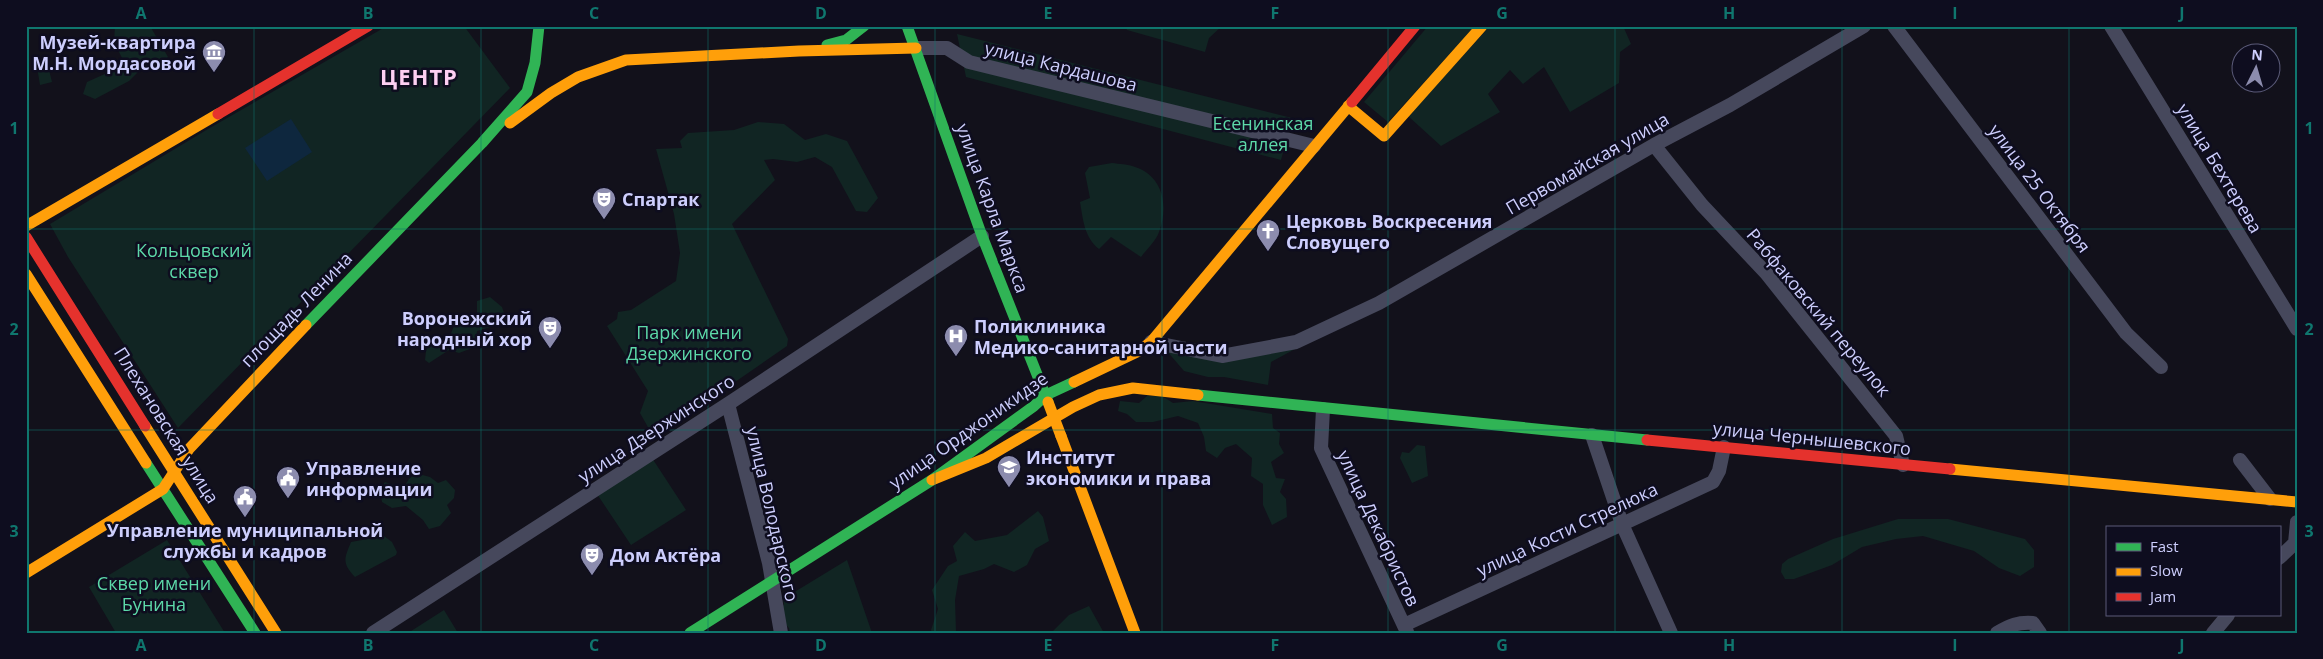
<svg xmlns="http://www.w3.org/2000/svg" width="2323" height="659" font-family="'Open Sans',sans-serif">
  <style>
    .green { fill: #112523 }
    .water { fill: #0e273e }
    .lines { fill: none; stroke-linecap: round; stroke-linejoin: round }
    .street { stroke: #46485c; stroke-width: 14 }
    .fast { stroke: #30b455; stroke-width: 11 }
    .slow { stroke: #ff9f0a; stroke-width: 11 }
    .jam { stroke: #e5322d; stroke-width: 11 }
    .slow-bridge { stroke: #ff9f0a; stroke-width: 11 }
    .grid { fill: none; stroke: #0f766e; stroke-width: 1; stroke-opacity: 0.55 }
    .labels { text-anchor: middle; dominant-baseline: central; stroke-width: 5; stroke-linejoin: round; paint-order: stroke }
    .poi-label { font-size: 18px; font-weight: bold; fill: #cdcefd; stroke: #0e0d1f; text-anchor: start }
    .street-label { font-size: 18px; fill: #cdcefd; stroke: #0e0d1f }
    .park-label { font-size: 18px; fill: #5dd9a9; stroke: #0e0d1f }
    .district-label { font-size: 22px; font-weight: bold; letter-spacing: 1px; fill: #fdcff2; stroke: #0e0d1f }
    .neatline { fill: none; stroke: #0f766e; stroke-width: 2 }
    .grid-label { font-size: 16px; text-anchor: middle; font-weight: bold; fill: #0f766e }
  </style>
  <rect width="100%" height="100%" fill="#12111b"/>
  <path class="green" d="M115 26H150L168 57 159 66H144L129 81 95 99 83 94 87 82 118 68 122 58 114 42Z
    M387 26H464L510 88 178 428 68 257 50 224 208 129Z
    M1125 26H1222L1209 38 1205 52 1127 30Z
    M1428 26H1475L1388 122 1364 102Z
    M1490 26H1623L1631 44 1620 52 1619 83 1570 112 1544 67 1523 84 1510 70 1488 94 1500 112 1441 146 1408 116Z
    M957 34 1292 118 1281 160 966 77Z
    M42 63 48 66 52 82 40 85 37 67Z
    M758 122 784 124 805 140 826 134 847 141 878 198 867 212 856 211 832 167 815 157 797 162 773 159 764 160 775 180 732 224 788 339 787 346 654 438 640 413 648 391 607 326 617 319 618 312 631 310 676 281 680 253 674 214 656 149 682 148 680 141 688 133 734 130Z
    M1112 163C1119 164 1128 164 1135 167 1163 176 1169 206 1159 232 1156 241 1147 249 1141 257L1111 237 1099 249C1084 237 1083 219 1080 202L1090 198 1085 173 1089 167Z
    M490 297 502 307 505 316 497 325 477 331 475 347 459 353 449 350 429 363 425 360 427 342 449 338 454 326 472 322 477 313V301Z
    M1297 348 1271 362 1268 385 1224 377H1208L1184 371 1166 350Z
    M1147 396H1162L1173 403 1193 401 1272 414 1273 428 1280 433 1279 444 1284 453 1271 462 1276 478 1285 479 1280 492 1286 499 1287 517 1272 525 1263 505V484L1251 476 1252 458 1236 444 1225 448 1217 458 1206 451 1204 437 1198 423 1178 416 1153 422H1136L1127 414 1118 411 1120 401 1139 403Z
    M1417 445 1425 446 1428 476 1412 483 1400 458 1402 452 1409 453Z
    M652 458 686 510 631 545 597 494Z
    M415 473 430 477 438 483 446 480 455 490 454 498 447 505 451 513 440 526 429 529 423 520 406 506 392 508 382 502 380 489 385 482 403 488 409 479Z
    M1038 511 1043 517 1049 541 1035 549 1027 565 1014 572 994 564 984 569 959 576 955 600 956 632 932 633 931 630 938 609 932 590 948 566 957 561 953 546 965 532 975 541 1007 535Z
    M1898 519H1948L2025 539 2034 550V567L2020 576 1999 568 1974 551 1923 536 1896 539 1862 547 1832 565 1794 579H1785L1781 572 1782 564 1788 559 1833 539Z
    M384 536 392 542 397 552 396 555 355 577C342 563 344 559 351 542Z
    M167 540 225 633H116L89 587Z
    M847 560 872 633H790L789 628 783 622 781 606 784 605 783 599Z
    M1089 606 1104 633H1051L1069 615Z
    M444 610 458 633H408Z"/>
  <path class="water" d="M291 119 312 152 267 181 245 148Z"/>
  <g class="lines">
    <path class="street" d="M1894 26 2126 333 2161 367
      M2111 26 2297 329
      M916 48H947L969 62 1314 146
      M1654 145 1702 205 1766 273 1896 436 1903 465
      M1151 342 1222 356 1296 342 1379 303 1654 145 1730 105 1864 26
      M728 404 769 563 781 633
      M1323 409 1321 448 1407 632
      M1592 435 1622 524 1671 633
      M2240 460 2270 499
      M2279 558 2295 543 2297 522
      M1404 625 1713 482 1719 471 1724 447
      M373 633 728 404 982 236
      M1997 633C2010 625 2018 622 2033 623L2040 633
      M2213 633 2228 615"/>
    <path class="fast" d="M907 26 982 236 1048 402
      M827 45 846 40 864 26
      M306 325 482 143 527 92 535 63 539 26
      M1198 395 1647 440
      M146 463 255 633
      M690 633 932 480 1034 406 1046 395 1074 382"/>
    <path class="slow" d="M1348 106 1384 136 1482 26
      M510 123 551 93 578 77 626 60 799 51 916 48
      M26 226 218 114
      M26 274 146 463
      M1074 382 1139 351 1151 342 1352 102
      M145 426 276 633
      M1061 436 1135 633
      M1950 469 2297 502
      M932 480 986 458 1073 407 1099 395 1133 388 1198 395
      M26 573 163 489 189 449 306 325"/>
    <path class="jam" d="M1352 102 1415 26
      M218 114 368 26
      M26 237 145 426
      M1647 440 1950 469"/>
    <path class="slow-bridge" d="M1048 402 1061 436"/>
  </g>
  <path class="grid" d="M254 26V633M481 26V633M708 26V633M935 26V633M1162 26V633M1388 26V633M1615 26V633M1842 26V633M2069 26V633M26 229H2297M26 430H2297"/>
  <defs>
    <g id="museum-pin" transform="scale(1.25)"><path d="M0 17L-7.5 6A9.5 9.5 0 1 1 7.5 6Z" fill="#8c8cae" stroke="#0e0d1f"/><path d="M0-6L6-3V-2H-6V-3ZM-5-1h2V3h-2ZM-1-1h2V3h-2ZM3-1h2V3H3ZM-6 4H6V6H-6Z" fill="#fff"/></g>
    <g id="theatre-pin" transform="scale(1.25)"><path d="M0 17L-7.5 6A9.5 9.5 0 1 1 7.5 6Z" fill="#8c8cae" stroke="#0e0d1f"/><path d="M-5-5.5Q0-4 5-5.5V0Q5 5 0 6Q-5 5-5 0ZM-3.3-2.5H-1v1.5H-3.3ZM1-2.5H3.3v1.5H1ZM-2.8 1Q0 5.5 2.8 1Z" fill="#fff"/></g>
    <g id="church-pin" transform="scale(1.25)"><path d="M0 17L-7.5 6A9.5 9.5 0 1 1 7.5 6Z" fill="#8c8cae" stroke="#0e0d1f"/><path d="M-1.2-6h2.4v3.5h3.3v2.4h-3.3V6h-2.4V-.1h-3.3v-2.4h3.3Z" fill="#fff"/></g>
    <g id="hospital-pin" transform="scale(1.25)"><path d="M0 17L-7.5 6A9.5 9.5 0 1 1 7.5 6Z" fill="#8c8cae" stroke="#0e0d1f"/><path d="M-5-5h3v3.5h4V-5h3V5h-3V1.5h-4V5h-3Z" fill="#fff"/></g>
    <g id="university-pin" transform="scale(1.25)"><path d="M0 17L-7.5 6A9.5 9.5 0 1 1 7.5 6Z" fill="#8c8cae" stroke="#0e0d1f"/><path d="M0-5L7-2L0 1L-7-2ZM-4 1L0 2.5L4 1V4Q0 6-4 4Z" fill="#fff"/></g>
    <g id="civic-pin" transform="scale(1.25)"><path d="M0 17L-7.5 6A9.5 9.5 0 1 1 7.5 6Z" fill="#8c8cae" stroke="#0e0d1f"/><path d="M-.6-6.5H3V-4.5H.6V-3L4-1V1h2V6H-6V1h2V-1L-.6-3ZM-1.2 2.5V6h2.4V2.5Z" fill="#fff"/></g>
  </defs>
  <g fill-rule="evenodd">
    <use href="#museum-pin" x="214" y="52"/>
    <use href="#theatre-pin" x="604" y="199"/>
    <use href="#church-pin" x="1268" y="231"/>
    <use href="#theatre-pin" x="550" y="328"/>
    <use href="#hospital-pin" x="956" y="336"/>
    <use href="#university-pin" x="1009" y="467"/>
    <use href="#civic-pin" x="288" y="478"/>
    <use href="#civic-pin" x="245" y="497"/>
    <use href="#theatre-pin" x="592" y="555"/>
  </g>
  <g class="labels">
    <g class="poi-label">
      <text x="196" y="42" text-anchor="end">Музей-квартира<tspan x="196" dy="21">М.Н. Мордасовой</tspan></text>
      <text x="622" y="199">Спартак</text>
      <text x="1286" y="221">Церковь Воскресения<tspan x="1286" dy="21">Словущего</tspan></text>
      <text x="532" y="318" text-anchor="end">Воронежский<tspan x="532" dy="21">народный хор</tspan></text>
      <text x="974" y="326">Поликлиника<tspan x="974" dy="21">Медико-санитарной части</tspan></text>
      <text x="1026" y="457">Институт<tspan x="1026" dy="21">экономики и права</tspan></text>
      <text x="306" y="468">Управление<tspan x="306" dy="21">информации</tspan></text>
      <text x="245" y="530" text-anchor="middle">Управление муниципальной<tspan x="245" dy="21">службы и кадров</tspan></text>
      <text x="610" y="555">Дом Актёра</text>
    </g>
    <g class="street-label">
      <text transform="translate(1061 66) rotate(14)">улица Кардашова</text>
      <text transform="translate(1587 163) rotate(-30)">Первомайская улица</text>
      <text transform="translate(2220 168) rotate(59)">улица Бехтерева</text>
      <text transform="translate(2040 188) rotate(53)">улица 25 Октября</text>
      <text transform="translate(993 208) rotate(70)">улица Карла Маркса</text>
      <text transform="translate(296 309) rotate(-46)">площадь Ленина</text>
      <text transform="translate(1819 312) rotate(50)">Рабфаковский переулок</text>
      <text transform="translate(167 425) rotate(58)">Плехановская улица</text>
      <text transform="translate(656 428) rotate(-33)">улица Дзержинского</text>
      <text transform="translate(968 430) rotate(-35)">улица Орджоникидзе</text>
      <text transform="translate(1812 438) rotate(6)">улица Чернышевского</text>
      <text transform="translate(773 514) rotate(77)">улица Володарского</text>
      <text transform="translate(1379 528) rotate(65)">улица Декабристов</text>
      <text transform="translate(1567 529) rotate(-25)">улица Кости Стрелюка</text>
    </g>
    <g class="park-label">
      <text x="1263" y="123">Есенинская<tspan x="1263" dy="21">аллея</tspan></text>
      <text x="194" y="250">Кольцовский<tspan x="194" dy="21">сквер</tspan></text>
      <text x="689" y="332">Парк имени<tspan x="689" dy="21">Дзержинского</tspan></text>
      <text x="154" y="583">Cквер имени<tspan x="154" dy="21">Бунина</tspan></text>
    </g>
    <g class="district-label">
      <text x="419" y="76">ЦЕНТР</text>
    </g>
  </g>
  <rect width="2323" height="659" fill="none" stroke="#0e0d1f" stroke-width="55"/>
  <rect x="2106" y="526" width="175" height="90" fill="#0e0d1f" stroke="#5a5a78"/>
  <rect x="2116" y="543" width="25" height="8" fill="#30b455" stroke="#5a5a78"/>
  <text x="2150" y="552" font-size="15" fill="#cdcefd">Fast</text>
  <rect x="2116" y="568" width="25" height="8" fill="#ff9f0a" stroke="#5a5a78"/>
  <text x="2150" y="576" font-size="15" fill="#cdcefd">Slow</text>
  <rect x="2116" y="593" width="25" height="8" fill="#e5322d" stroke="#5a5a78"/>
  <text x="2150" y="602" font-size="15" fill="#cdcefd">Jam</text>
  <g transform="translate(2256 68) rotate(5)"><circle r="24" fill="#0e0d1f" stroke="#5a5a78"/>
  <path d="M0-4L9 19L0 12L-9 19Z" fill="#8c8cae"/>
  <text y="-8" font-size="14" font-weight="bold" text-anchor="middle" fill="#cdcefd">N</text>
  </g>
  <rect x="28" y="28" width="2268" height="604" class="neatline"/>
  <g class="grid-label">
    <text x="141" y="19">A</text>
    <text x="368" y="19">B</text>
    <text x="594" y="19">C</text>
    <text x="821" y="19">D</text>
    <text x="1048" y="19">E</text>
    <text x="1275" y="19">F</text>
    <text x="1502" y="19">G</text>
    <text x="1729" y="19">H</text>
    <text x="1955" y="19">I</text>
    <text x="2182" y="19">J</text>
    <text x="14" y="134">1</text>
    <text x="2309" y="134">1</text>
    <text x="14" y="335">2</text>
    <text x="2309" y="335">2</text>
    <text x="14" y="537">3</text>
    <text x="2309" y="537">3</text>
    <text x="141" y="651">A</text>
    <text x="368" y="651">B</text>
    <text x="594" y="651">C</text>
    <text x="821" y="651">D</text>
    <text x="1048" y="651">E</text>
    <text x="1275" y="651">F</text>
    <text x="1502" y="651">G</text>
    <text x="1729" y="651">H</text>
    <text x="1955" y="651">I</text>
    <text x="2182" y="651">J</text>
  </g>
</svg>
